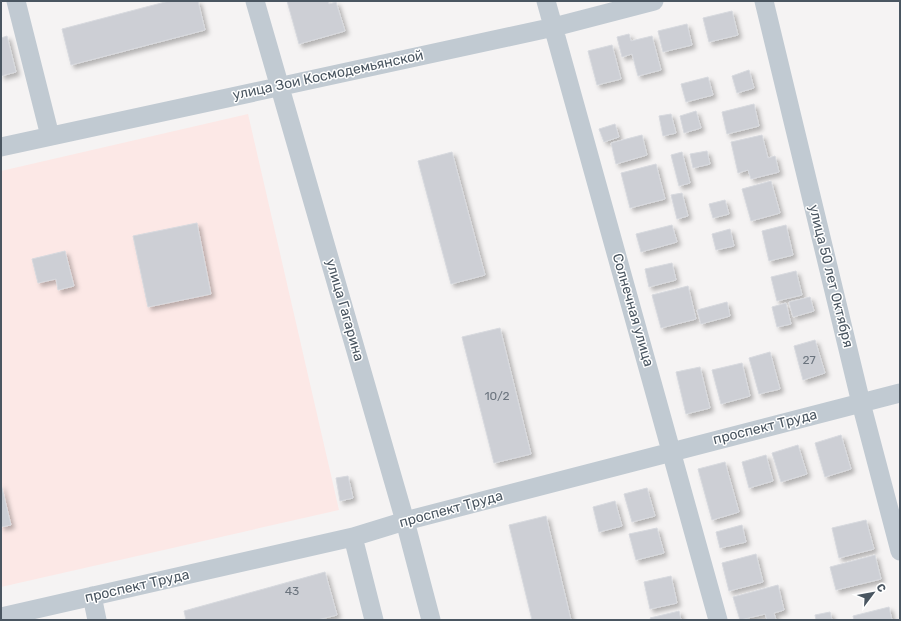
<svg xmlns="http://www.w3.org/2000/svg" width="901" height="621" font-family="Rubik,sans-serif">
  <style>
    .medical { fill: #fce8e6 }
    .building { fill: #cdcfd5; stroke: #d7d9de; filter: url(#shadow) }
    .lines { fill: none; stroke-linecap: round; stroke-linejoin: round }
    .minor { stroke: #c1cad2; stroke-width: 19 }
    .labels { text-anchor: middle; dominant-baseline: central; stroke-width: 3; stroke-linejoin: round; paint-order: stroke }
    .number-label { font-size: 12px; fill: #6b747e }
    .street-label { font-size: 14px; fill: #4a5661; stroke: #fff }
  </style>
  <defs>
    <filter id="shadow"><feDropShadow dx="3.5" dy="3.5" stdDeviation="2" flood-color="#0004"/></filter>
  </defs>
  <rect width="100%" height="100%" fill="#f5f3f3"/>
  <path class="medical" d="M248 114 339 510 1 587V171Z"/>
  <path class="building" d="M169 1H198L205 30 71 65 62 29Z
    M287 1H328L329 4 336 2 345 31 299 44Z
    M732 11 738 35 709 42 703 18Z
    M687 24 692 45 663 52 658 31Z
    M629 34 631 41 652 36 661 70 638 76 632 54 622 57 617 37Z
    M7 36 16 72 1 76V38Z
    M612 45 621 79 597 85 588 51Z
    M749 70 754 88 737 93 732 76Z
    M708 77 713 95 686 102 681 84Z
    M754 104 759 126 727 134 722 112Z
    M696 111 701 128 684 133 680 116Z
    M671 114 676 133 663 136 659 116Z
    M615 124 619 137 604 142 599 129Z
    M642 135 647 155 616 164 611 143Z
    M762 135 768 158 775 156 779 172 751 179 748 170 738 173 731 142Z
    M707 151 710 164 693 168 690 154Z
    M452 152 485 275 451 284 418 161Z
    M682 152 690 183 679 186 671 155Z
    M656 164 665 199 630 208 621 173Z
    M771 181 780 213 751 221 742 189Z
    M682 193 688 216 677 219 671 195Z
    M725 200 729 214 713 218 709 204Z
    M197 223 211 294 148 307 133 236Z
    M672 225 677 242 641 252 636 234Z
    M786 225 793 255 769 261 762 231Z
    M730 229 734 246 716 250 712 234Z
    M65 251 74 286 58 290 56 279 38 283 32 259Z
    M672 263 676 280 649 287 645 269Z
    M796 271 802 295 777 301 771 277Z
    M688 286 696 319 661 328 652 295Z
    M810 297 814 311 793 317 789 302Z
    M727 302 730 316 701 324 697 310Z
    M786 303 791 324 777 327 772 307Z
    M500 328 531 454 494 463 462 337Z
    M815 340 825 373 803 380 794 346Z
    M770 352 780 389 759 394 749 358Z
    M742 363 750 396 721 404 712 370Z
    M700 367 710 408 686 414 676 372Z
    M841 435 851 469 825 477 815 443Z
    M798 445 807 474 781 482 772 453Z
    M766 455 773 481 749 488 742 462Z
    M725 462 739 512 712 520 698 469Z
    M348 476 353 498 340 501 336 478Z
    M1 484 11 525 1 527Z
    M647 488 655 516 632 522 624 494Z
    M615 501 622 526 599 532 593 507Z
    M546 516 571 620H532L509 525Z
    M866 520 874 549 839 558 832 528Z
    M742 525 746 542 720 548 716 532Z
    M657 528 664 553 636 560 629 534Z
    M756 554 763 582 729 591 722 563Z
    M875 555 881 579 836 590 830 567Z
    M325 572 337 615 317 620H186L184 611Z
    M671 576 677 603 650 609 644 582Z
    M778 585 784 610 774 613 776 620H767L765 614 740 620 733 597Z
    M889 607 892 620H854L853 616Z
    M679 611 681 620H651L650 618Z
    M830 612 832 620H816L815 615Z"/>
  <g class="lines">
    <path class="minor" d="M16 1 50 136
      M255 1 405 521 431 620
      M546 1 718 620
      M764 1 861 403 900 551
      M1 147 554 27 654 1
      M353 537 374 620
      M92 596 97 620
      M1 617 353 537 405 521 900 393"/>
  </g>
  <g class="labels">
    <g class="number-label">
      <text x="809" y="360">27</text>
      <text x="497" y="396">10/2</text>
      <text x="292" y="591">43</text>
    </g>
    <g class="street-label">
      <text transform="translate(328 75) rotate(-12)">улица Зои Космодемьянской</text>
      <text transform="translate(831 276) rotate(76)">улица 50 лет Октября</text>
      <text transform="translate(345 310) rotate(74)">улица Гагарина</text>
      <text transform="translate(633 310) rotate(74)">Солнечная улица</text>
      <text transform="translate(765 427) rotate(-14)">проспект Труда</text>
      <text transform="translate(451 509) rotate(-15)">проспект Труда</text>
      <text transform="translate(137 586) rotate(-13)">проспект Труда</text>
    </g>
  </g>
  <rect width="901" height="621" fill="none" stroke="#4a5661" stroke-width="4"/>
  <g transform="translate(873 593) rotate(58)" stroke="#ffffff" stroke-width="3" paint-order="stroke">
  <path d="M0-3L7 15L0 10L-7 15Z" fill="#4a5661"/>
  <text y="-6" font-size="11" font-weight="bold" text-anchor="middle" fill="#4a5661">С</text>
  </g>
</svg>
